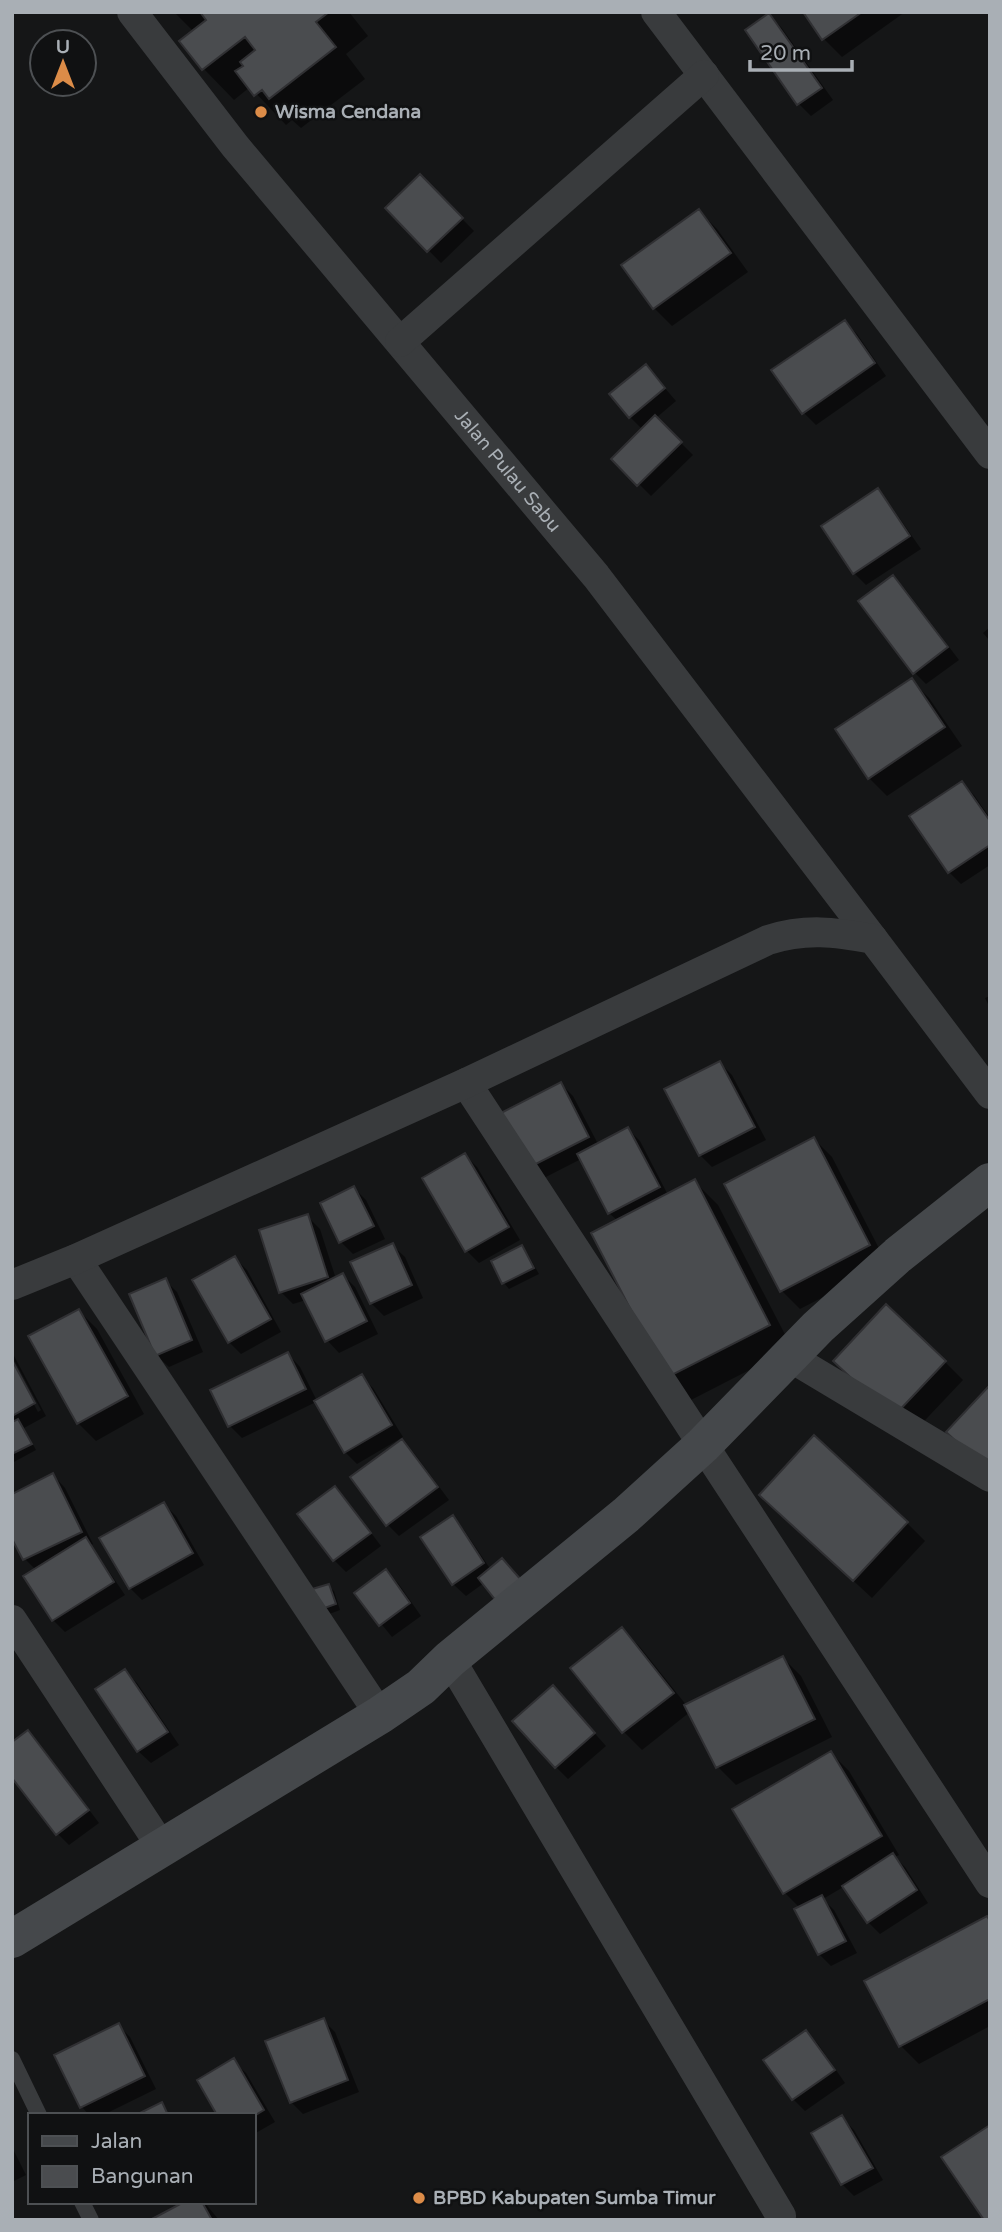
<svg xmlns="http://www.w3.org/2000/svg" width="1002" height="2232" font-family="'Varela Round',sans-serif">
  <style>
    .shadow { fill: #0007 }
    .building { fill: #4a4c4f; stroke: #303033; stroke-width: 2 }
    .lines { fill: none; stroke-linecap: round; stroke-linejoin: round }
    .lane { stroke: #393b3d; stroke-width: 16 }
    .street { stroke: #393b3d; stroke-width: 30 }
    .secondary { stroke: #45484b; stroke-width: 38 }
    .poi-dot { fill: #dc8c48; stroke: #101112; stroke-width: 2.5 }
    .labels { text-anchor: middle; dominant-baseline: central; stroke-width: 5; stroke-linejoin: round; paint-order: stroke }
    .poi-label { font-size: 19px; font-weight: bold; fill: #a9afb5; stroke: #101112; text-anchor: start }
    .street-label { font-size: 19px; fill: #a9afb5; stroke: #101112 }
  </style>
  <rect width="100%" height="100%" fill="#151617"/>
  <path class="shadow" d="M174 12H349L368 36 346 54 365 79 301 128 292 120 286 125 250 87 234 100 204 69 181 41 194 32Z
    M805 12H905L842 57 824 39Z
    M769 15 781 27 833 100 811 116 798 103Z
    M420 176 474 231 441 263 387 208Z
    M699 211 717 229 748 272 672 326 654 308 623 266Z
    M845 322 857 334 886 376 816 425 804 413Z
    M646 366 676 401 656 418 693 455 651 496 614 459 643 430 630 417Z
    M877 491 889 503 921 549 866 585 854 573Z
    M893 577 905 589 959 660 926 684 914 672Z
    M990 627V641L983 633Z
    M911 680 929 698 962 746 887 796 869 778Z
    M962 783 974 795 990 818V865L961 884 949 872Z
    M990 996V1008L985 998Z
    M720 1063 732 1075 766 1140 712 1167 700 1155Z
    M561 1084 573 1096 598 1144 628 1129 640 1141 668 1195 695 1182 718 1205 792 1348 691 1400 668 1377 618 1221 609 1213 581 1159 542 1179 529 1167Z
    M814 1139 832 1157 887 1264 800 1309 782 1291Z
    M465 1155 477 1167 520 1240 479 1263 467 1251Z
    M354 1188 366 1200 385 1239 353 1254 341 1242Z
    M307 1216 320 1229 336 1279 343 1275 355 1287 378 1334 339 1353 327 1340 306 1300 293 1304 281 1292Z
    M392 1245 405 1257 423 1298 384 1316 371 1303Z
    M522 1247 527 1253 539 1274 509 1289 504 1283Z
    M235 1258 247 1270 281 1332 241 1354 229 1342Z
    M165 1280 177 1292 203 1352 169 1367 156 1355Z
    M79 1311 97 1329 144 1414 96 1441 78 1423Z
    M12 1352 46 1416 24 1428 36 1450 12 1463V1363L38 1412 41 1410 12 1356Z
    M288 1354 300 1367 317 1401 361 1376 373 1388 403 1437 357 1464 345 1452 316 1402 242 1438 230 1426Z
    M945 1362 963 1380 912 1434 853 1378Z
    M402 1441 414 1453 449 1500 399 1536 387 1524Z
    M53 1475 65 1488 93 1544 91 1545 125 1595 65 1632 53 1620 36 1570 25 1559 12 1535Z
    M335 1488 347 1501 381 1546 346 1572 334 1560Z
    M164 1504 176 1516 204 1565 142 1600 130 1588Z
    M779 1512 907 1523 925 1541 872 1598Z
    M452 1518 464 1530 491 1570 484 1583 466 1596 453 1584Z
    M385 1571 398 1583 421 1616 392 1637 356 1593Z
    M328 1586 334 1591 340 1610 324 1616Z
    M622 1629 640 1647 687 1706 783 1658 801 1676 832 1737 736 1785 718 1767 690 1712 642 1750 624 1732 573 1668Z
    M125 1671 137 1683 179 1745 151 1763 138 1751Z
    M565 1700 606 1746 568 1779 556 1767Z
    M27 1733 40 1745 99 1823 69 1845 57 1833Z
    M831 1753 849 1771 899 1855 895 1857 905 1867 928 1903 880 1934 868 1922 845 1886 823 1899 834 1910 857 1953 831 1966 819 1954 800 1908 785 1893Z
    M990 1921V2026L919 2064 901 2046 866 1982Z
    M323 2020 335 2032 359 2092 303 2114 291 2102Z
    M118 2025 130 2037 156 2089 103 2115H89L82 2107Z
    M806 2032 818 2044 845 2083 805 2111 793 2099Z
    M233 2061 246 2073 275 2122 254 2134V2115Z
    M842 2118 854 2130 883 2180 854 2196 842 2184Z
    M12 2147 26 2175 12 2182Z
    M188 2202H204L219 2220H154Z"/>
  <path class="building" d="M200 12H329L316 22 336 47 269 99 262 90 254 96 235 71 243 66 240 62 255 50 245 37 202 70 179 41 206 20Z
    M803 12H862L822 40Z
    M769 13 822 88 797 105 745 30Z
    M420 174 463 218 427 252 385 208Z
    M699 209 731 253 653 309 621 265Z
    M845 320 875 363 802 414 771 370Z
    M646 364 665 388 629 418 609 394Z
    M655 415 682 442 637 486 611 459Z
    M878 488 910 536 853 574 821 526Z
    M893 575 948 647 913 674 858 601Z
    M912 678 945 727 868 779 835 729Z
    M962 781 990 821V845L948 873 909 816Z
    M720 1061 755 1127 699 1156 664 1089Z
    M561 1082 589 1137 528 1168 499 1114Z
    M628 1127 660 1187 608 1214 577 1154Z
    M814 1137 870 1245 780 1292 724 1184Z
    M465 1153 509 1227 465 1252 422 1178Z
    M695 1179 770 1325 666 1378 591 1233Z
    M354 1186 374 1226 339 1243 320 1203Z
    M308 1214 328 1277 279 1293 259 1230Z
    M393 1243 412 1285 370 1304 350 1262Z
    M522 1245 534 1268 502 1284 491 1261Z
    M235 1256 271 1319 228 1343 192 1280Z
    M343 1273 367 1321 325 1342 301 1294Z
    M166 1278 192 1340 155 1356 129 1294Z
    M886 1304 946 1361 893 1417 833 1361Z
    M79 1309 128 1396 77 1424 28 1336Z
    M288 1352 306 1389 228 1427 210 1390Z
    M12 1360 35 1403 12 1416Z
    M362 1374 392 1425 344 1453 314 1401Z
    M989 1386 990 1462 985 1468 946 1432Z
    M18 1419 32 1444 12 1454V1422Z
    M814 1435 908 1522 853 1581 759 1495Z
    M402 1439 438 1487 386 1526 350 1477Z
    M53 1473 82 1532 23 1560 12 1539V1494Z
    M335 1486 371 1533 333 1561 297 1514Z
    M164 1502 193 1553 129 1589 99 1538Z
    M453 1515 484 1563 452 1585 420 1537Z
    M86 1537 114 1582 52 1621 23 1576Z
    M502 1558 522 1581 497 1602 478 1578Z
    M386 1569 410 1603 379 1626 354 1593Z
    M329 1584 336 1604 316 1611 309 1590Z
    M622 1627 674 1693 622 1733 570 1668Z
    M783 1656 815 1719 716 1768 684 1705Z
    M125 1669 168 1732 137 1752 95 1689Z
    M553 1685 595 1733 555 1768 512 1721Z
    M28 1730 89 1810 56 1835 12 1778V1742Z
    M831 1751 882 1836 783 1894 732 1809Z
    M893 1853 917 1890 867 1923 842 1886Z
    M822 1895 846 1941 818 1955 794 1909Z
    M987 1916 990 1921V1999L899 2047 864 1981Z
    M324 2018 348 2080 290 2103 265 2041Z
    M119 2023 145 2076 80 2108 54 2055Z
    M806 2030 835 2070 792 2100 763 2060Z
    M234 2058 264 2110 254 2116 217 2115 197 2080Z
    M162 2102 168 2115H136Z
    M842 2115 873 2168 841 2185 811 2133Z
    M990 2125V2220H984L941 2157Z
    M184 2202H202L212 2220H150Z"/>
  <g class="lines">
    <path class="lane" d="M12 2059 39 2115
      M82 2202 91 2220"/>
    <g class="street">
      <path id="s1" d="M132 12 235 146 596 576 873 939"/>
      <path d="M656 12 990 454"/>
      <path d="M400 342 704 75"/>
      <path d="M466 1083 990 1883"/>
      <path d="M76 1259 380 1715"/>
      <path d="M12 1285 76 1259 466 1083 768 940C806 928 835 932 873 939L990 1094"/>
      <path d="M788 1356 990 1477"/>
      <path d="M12 1620 163 1849"/>
      <path d="M450 1659 781 2216"/>
    </g>
    <path class="secondary" d="M12 1939 380 1715 421 1687 450 1659 626 1515 703 1445 818 1327 898 1255 990 1182"/>
  </g>
  <g class="poi-dot">
    <circle cx="261" cy="112" r="7"/>
    <circle cx="419" cy="2198" r="7"/>
  </g>
  <g class="labels">
    <g class="poi-label">
      <text x="275" y="112">Wisma Cendana</text>
      <text x="433" y="2198">BPBD Kabupaten Sumba Timur</text>
    </g>
    <g class="street-label">
      <text stroke="none"><textPath href="#s1" startOffset="593">Jalan Pulau Sabu</textPath></text>
    </g>
  </g>
  <rect width="1002" height="2232" fill="none" stroke="#a9afb5" stroke-width="28"/>
  <rect x="28" y="2113" width="228" height="91" fill="#101112" stroke="#4d5053" stroke-width="2"/>
  <rect x="42" y="2136" width="35" height="10" fill="#45484b" stroke="#4d5053" stroke-width="2"/>
  <text x="91" y="2148" font-size="21" fill="#a9afb5">Jalan</text>
  <rect x="42" y="2166" width="35" height="21" fill="#4a4c4f" stroke="#4d5053" stroke-width="2"/>
  <text x="91" y="2183" font-size="21" fill="#a9afb5">Bangunan</text>
  <g transform="translate(63 63)"><circle r="33" fill="#101112" stroke="#4d5053" stroke-width="2"/>
  <path d="M0-5L12 26L0 18L-12 26Z" fill="#dc8c48"/>
  <text y="-10" font-size="19" font-weight="bold" text-anchor="middle" fill="#a9afb5">U</text>
  </g>
  <path d="M750 60v10h102v-10" fill="none" stroke="#a9afb5" stroke-width="3.5"/>
  <text x="760" y="60" font-size="21" fill="#a9afb5" stroke="#101112" stroke-width="5" paint-order="stroke">20 m</text>
</svg>
